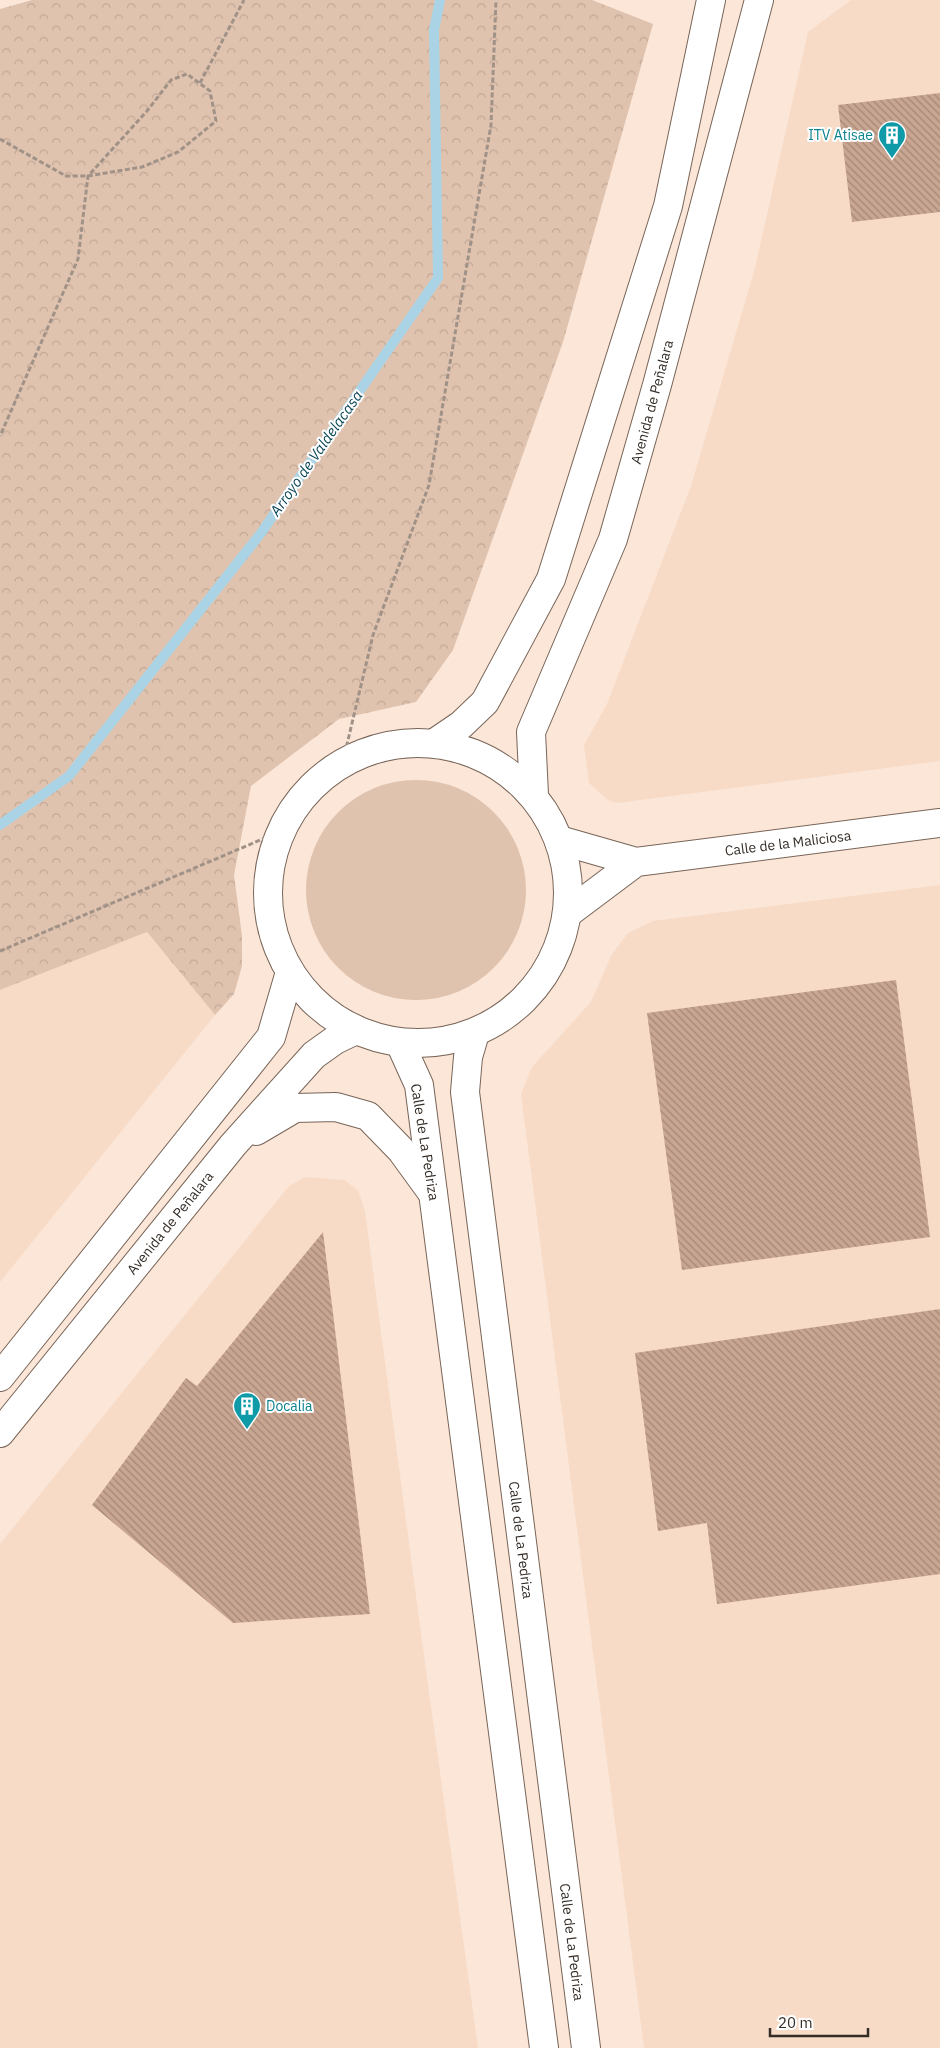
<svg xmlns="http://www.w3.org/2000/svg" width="940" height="2048" font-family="'IBM Plex Sans',sans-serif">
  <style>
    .built { fill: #f7dbc7 }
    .park { fill: url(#park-crowns) }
    .garden { fill: #e0c3af }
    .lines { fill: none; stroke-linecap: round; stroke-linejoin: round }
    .stream { stroke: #aad4e5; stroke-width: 10 }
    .building { fill: url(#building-back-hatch) }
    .street-casing { stroke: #786558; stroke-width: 30 }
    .secondary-casing { stroke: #786558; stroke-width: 30 }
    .path { stroke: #a19287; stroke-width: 3; stroke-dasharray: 5 2.5; stroke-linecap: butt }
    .street { stroke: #fff; stroke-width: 28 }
    .secondary { stroke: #fff; stroke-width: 28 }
    .labels { text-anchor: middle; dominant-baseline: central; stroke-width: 4; stroke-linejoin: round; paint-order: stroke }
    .culture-label { font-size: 14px; fill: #0d838f; stroke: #fff; text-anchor: end }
    .street-label { font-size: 14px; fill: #342c26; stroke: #fff }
    .water-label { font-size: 15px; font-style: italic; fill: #084556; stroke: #fff }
  </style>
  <defs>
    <pattern id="park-crowns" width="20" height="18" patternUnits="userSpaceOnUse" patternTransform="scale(1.25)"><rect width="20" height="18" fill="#e0c3af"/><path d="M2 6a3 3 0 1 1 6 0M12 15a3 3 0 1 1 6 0" fill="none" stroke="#c1a896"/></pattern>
    <pattern id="building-back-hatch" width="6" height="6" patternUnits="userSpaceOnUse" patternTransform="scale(1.25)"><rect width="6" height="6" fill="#c9a692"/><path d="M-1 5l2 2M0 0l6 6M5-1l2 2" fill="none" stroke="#a48777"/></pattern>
  </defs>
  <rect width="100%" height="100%" fill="#fbe6d7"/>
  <path class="built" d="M851 0H940V761L617 803 608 800 589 783 584 745 607 704 691 486 755 268 808 32Z
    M940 885V2048H644L521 1094 532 1067 591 1002 612 954 628 933 653 921Z
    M147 932 215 1015 0 1282V990Z
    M305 1177 344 1180 358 1190 365 1211 422 1641 478 2048H0V1544L289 1186Z"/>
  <path class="park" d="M32 0H592L653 24 563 342 453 650 416 702 339 719 251 786 234 875 242 936V966L234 994 215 1015 147 932 0 990V9Z"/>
  <path class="garden" d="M306 890a110 110 0 1 1 220 0a110 110 0 1 1-220 0Z"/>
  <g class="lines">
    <path class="stream" d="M0 825 69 776 261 533 438 278 434 30 440 0"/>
  </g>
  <path class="building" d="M940 93V212L852 222 838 105Z
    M896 980 930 1237 682 1270 647 1013Z
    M323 1232 370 1614 233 1623 92 1505 186 1378 197 1386Z
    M940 1309V1574L717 1604 707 1523 658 1531 635 1353Z"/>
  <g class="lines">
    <g class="street-casing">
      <path id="street" d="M559 840 636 862 940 823
        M568 913 636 862
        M475 1033 468 1057 465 1092 586 2048
        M400 1043 419 1085 544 2048"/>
    </g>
    <g class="secondary-casing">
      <path id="secondary" d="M436 742 461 725 485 702 551 579 668 206 711 0
        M268 893a150 150 0 1 1 300 0a150 150 0 1 1-300 0Z
        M534 795 531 732 613 539 657 385 759 0
        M256 1131 295 1108 336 1107 368 1116 401 1150 433 1194
        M0 1377 271 1037 290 972
        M0 1433 233 1145 314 1055 335 1040 356 1030"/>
    </g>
    <path class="path" d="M200 83 244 0
      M0 139 66 176H88L142 167 178 152 216 121 210 91 187 74 171 80 147 111 88 176 78 259 0 436
      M343 761 373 635 429 485 491 125 496 0
      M0 951 279 832"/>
    <use href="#street" class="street"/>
    <use href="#secondary" class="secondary"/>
  </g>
  <defs>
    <g id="building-pin" transform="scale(1.4375)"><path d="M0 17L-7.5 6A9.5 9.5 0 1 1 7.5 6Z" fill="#0f9aa8" stroke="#fff"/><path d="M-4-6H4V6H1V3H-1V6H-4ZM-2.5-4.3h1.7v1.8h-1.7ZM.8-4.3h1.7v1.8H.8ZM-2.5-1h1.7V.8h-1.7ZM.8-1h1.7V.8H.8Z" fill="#fff"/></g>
  </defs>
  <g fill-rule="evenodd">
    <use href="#building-pin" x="892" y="135"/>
    <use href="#building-pin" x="247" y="1406"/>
  </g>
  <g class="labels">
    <g class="culture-label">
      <text x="873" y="135">ITV Atisae</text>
      <text x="266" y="1406" text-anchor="start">Docalia</text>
    </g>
    <g class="street-label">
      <text transform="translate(652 402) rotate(-75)">Avenida de Peñalara</text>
      <text transform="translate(788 843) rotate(-7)">Calle de la Maliciosa</text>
      <text transform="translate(425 1142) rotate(81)">Calle de La Pedriza</text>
      <text transform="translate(170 1223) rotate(-51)">Avenida de Peñalara</text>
      <text transform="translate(521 1540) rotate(83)">Calle de La Pedriza</text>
      <text transform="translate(572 1942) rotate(83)">Calle de La Pedriza</text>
    </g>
    <g class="water-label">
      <text transform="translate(316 453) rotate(-55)">Arroyo de Valdelacasa</text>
    </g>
  </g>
  <path d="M770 2028v8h98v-8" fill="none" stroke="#342c26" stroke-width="2.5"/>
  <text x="778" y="2028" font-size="15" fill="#342c26" stroke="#ffffff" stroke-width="4" paint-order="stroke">20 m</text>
</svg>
